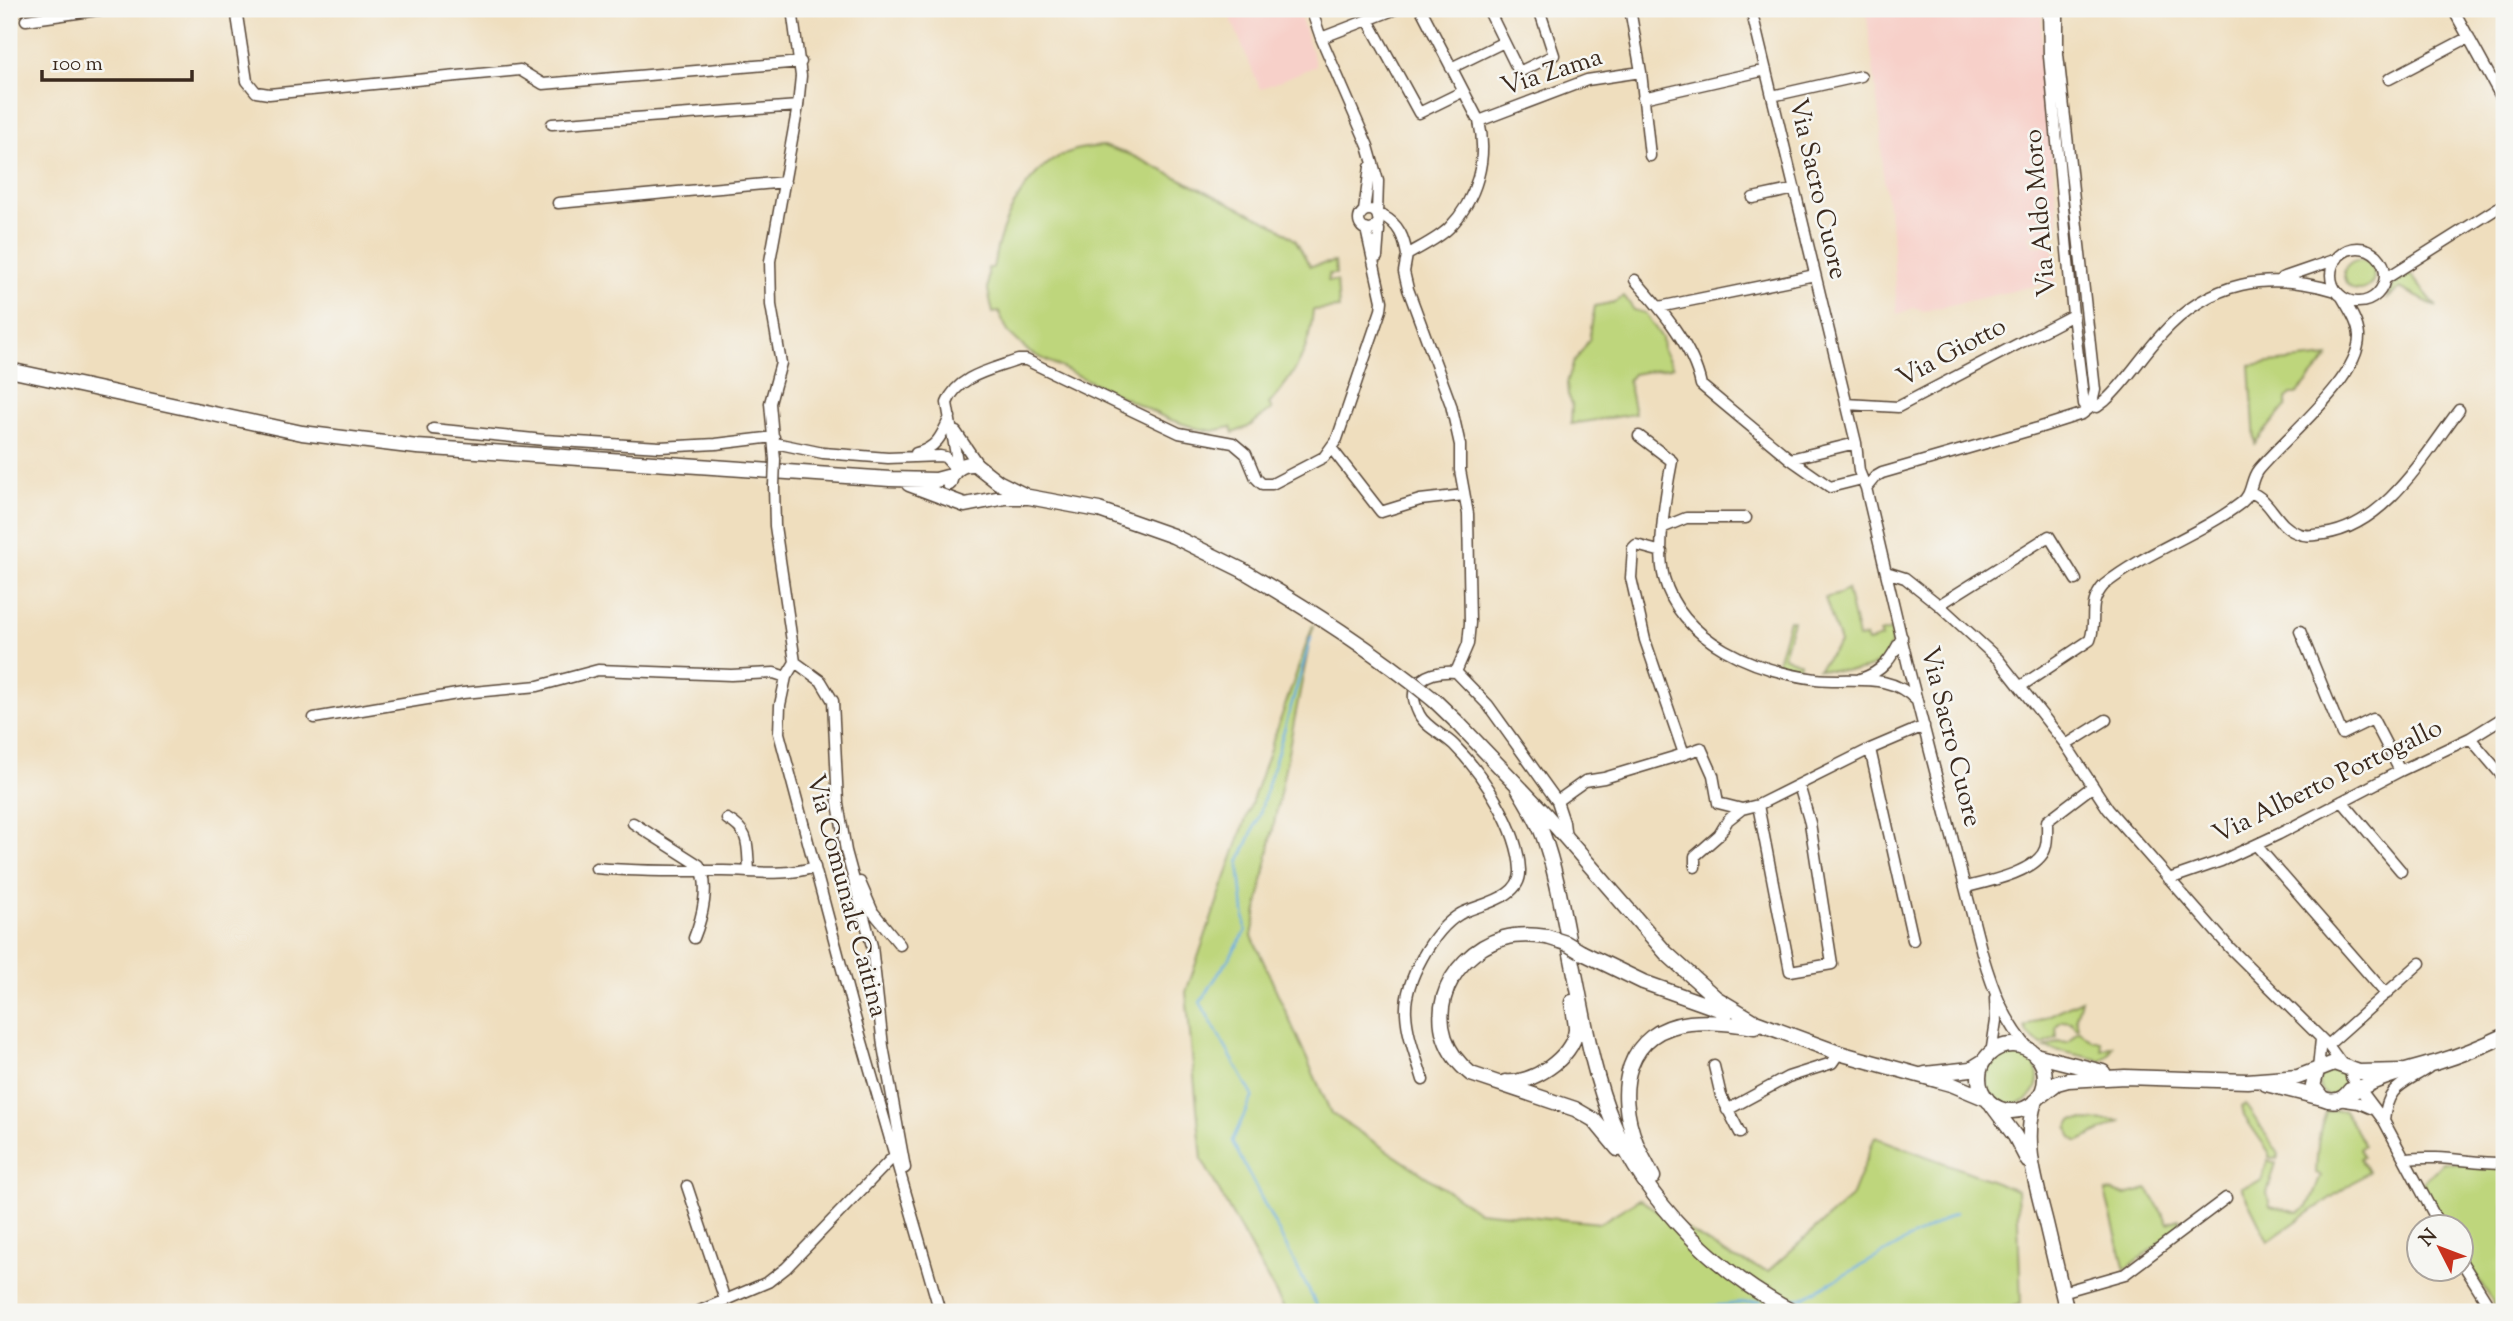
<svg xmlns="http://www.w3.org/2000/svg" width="2513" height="1321" font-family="'Sorts Mill Goudy',serif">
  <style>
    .built { fill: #f7d0c9 }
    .green { fill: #bed67b; stroke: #7c804c; stroke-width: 2 }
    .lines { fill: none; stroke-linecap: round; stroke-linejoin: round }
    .stream { stroke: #67acdd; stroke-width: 2.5 }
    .minor-casing { stroke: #564536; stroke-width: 13 }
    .major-casing { stroke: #564536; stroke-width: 17 }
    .minor { stroke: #fff; stroke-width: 10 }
    .major { stroke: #fff; stroke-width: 14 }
    .minor-bridge-casing { stroke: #564536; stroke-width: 13; stroke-linecap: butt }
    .major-bridge-casing { stroke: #564536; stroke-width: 17; stroke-linecap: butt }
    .minor-bridge { stroke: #fff; stroke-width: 10 }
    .major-bridge { stroke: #fff; stroke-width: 14 }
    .labels { text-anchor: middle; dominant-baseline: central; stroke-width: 5; stroke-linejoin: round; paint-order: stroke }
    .street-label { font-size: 26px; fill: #3b2a1e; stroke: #f6f6f2 }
  </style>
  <rect width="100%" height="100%" fill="#f6f6f2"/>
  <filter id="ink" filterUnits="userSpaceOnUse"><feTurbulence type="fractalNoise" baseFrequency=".0143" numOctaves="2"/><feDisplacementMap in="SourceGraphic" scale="14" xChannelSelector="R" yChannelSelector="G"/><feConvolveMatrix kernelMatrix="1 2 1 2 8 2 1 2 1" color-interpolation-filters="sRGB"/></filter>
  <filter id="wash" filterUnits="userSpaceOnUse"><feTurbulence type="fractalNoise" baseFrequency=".00686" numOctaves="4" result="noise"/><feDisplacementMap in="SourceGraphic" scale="28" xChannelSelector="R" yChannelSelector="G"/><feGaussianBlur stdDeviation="1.57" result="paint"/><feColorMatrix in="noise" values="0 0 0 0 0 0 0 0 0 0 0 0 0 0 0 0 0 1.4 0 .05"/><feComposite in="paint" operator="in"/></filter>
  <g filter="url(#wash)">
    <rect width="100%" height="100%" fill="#efdebe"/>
    <path class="built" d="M1227 9H1298L1316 66 1260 89Z
      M1866 9H2042V58L2059 227 2029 236 2035 246 2053 244 2056 281 1924 311 1914 308 1897 314 1892 232 1882 166 1881 132Z"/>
    <path class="green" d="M1103 146 1131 155 1277 226 1296 241 1310 266 1335 262 1336 274H1329L1328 281H1337L1339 308 1313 310C1310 350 1296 374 1269 404L1272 409 1248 427 1233 433 1231 427 1213 431 1196 428 1168 419 1029 352 1008 332 999 312 993 313 988 290V268H993C1000 222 1027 163 1076 150 1084 147 1094 147 1103 146Z
      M2344 275a15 15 0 1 1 30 0a15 15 0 1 1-30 0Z
      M2409 273 2437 307 2400 288 2386 300 2394 285Z
      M1624 296 1634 310 1645 313 1662 338 1663 350 1673 367 1633 374 1628 380 1635 414 1571 424 1572 404 1568 395 1567 383 1573 364 1589 340 1595 306 1615 302Z
      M2329 357 2297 394H2291L2286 399V406L2255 443 2250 365Z
      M1847 589 1858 638 1866 637 1868 642 1881 638 1880 633 1891 630C1893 637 1892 644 1888 651 1875 677 1841 671 1818 669L1840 643 1825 598 1840 594Z
      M1789 620 1793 621 1783 656 1800 663 1799 668 1777 662Z
      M1313 625 1252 936 1331 1113 1478 1211 1600 1223 1639 1199 1731 1257 1768 1271 1851 1197 1875 1137 2017 1190 2021 1304 1994 1312H1286L1202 1160 1186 992Z
      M2081 1000 2076 1017 2078 1028 2076 1029 2071 1022 2062 1021 2056 1026 2057 1038 2042 1045 2027 1034 2025 1027Z
      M2080 1031 2092 1040 2101 1042 2102 1050 2113 1046 2109 1055 2101 1060 2045 1048 2060 1041 2068 1042 2076 1033Z
      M1986 1078a26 26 0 1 1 52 0a26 26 0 1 1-52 0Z
      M2319 1083a13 13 0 1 1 26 0a13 13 0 1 1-26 0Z
      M2245 1104 2279 1154 2277 1159 2269 1157V1152L2244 1116 2242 1107Z
      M2344 1110 2364 1145 2359 1149 2363 1156 2360 1158 2368 1172 2268 1241 2241 1187 2261 1181 2268 1160 2276 1163 2267 1193 2270 1206 2299 1213 2308 1207 2321 1176 2316 1174C2317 1152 2318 1132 2326 1112Z
      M2072 1120H2075L2122 1121 2077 1142 2071 1136 2068 1127Z
      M2443 1162 2504 1168V1310L2499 1311 2461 1253 2460 1226H2444L2422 1184Z
      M2148 1189 2168 1223 2179 1219 2182 1225 2125 1270 2105 1192 2112 1191 2125 1195Z"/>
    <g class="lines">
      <path class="stream" d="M1311 638 1258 819 1239 862 1246 932 1200 1002 1253 1096 1232 1141 1320 1312
        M1781 1300 1803 1298 1956 1213
        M1656 1312 1761 1301"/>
    </g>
  </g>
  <g filter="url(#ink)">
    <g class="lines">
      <g class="minor-casing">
        <path id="minor" d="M236 9 247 81 256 92 269 94 520 70 543 84 801 62
          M1311 9 1321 38 1368 146 1378 181 1377 215
          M1421 9 1479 121C1488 159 1477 199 1449 228 1438 239 1420 247 1407 255L1404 272 1408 289 1451 405 1460 445V470L1468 514 1470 623 1468 644 1456 672
          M1488 9 1519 72 1554 55 1539 9
          M1630 9 1641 72 1650 156
          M1751 9 1856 443 1859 471 1866 488 1909 670 1982 953C1993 990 2004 1020 2030 1050
          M2048 9 2049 56 2073 315 2084 404 2097 407 2105 401C2126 382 2141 357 2161 335 2210 280 2268 271 2336 291
          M2453 9 2504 102
          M26 20 106 9
          M1368 20 1419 113 1462 92
          M1321 38 1396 9
          M1451 68 1504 42
          M2389 79 2469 37
          M1772 96 1861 76
          M1643 98 1766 70
          M1479 121 1587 80 1641 72
          M552 124 798 106
          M1753 198 1795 189
          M558 203 785 182
          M1359 220a10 10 0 1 1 20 0a10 10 0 1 1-20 0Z
          M1364 211 1370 167
          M1378 218 1383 216C1399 224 1404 238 1407 255
          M1377 224 1379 230 1377 257
          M2331 275a27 27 0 1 1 54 0a27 27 0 1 1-54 0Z
          M2282 278 2337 259
          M2385 279 2504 204
          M1635 280C1661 309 1693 346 1701 385L1790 459 1830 487 1862 479
          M1659 307 1815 275
          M1846 404 1898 407 2073 315
          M433 429 544 440 660 447 716 444 774 437
          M956 432 979 466
          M1639 436 1672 461C1666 492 1656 548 1664 578 1682 643 1757 671 1816 679 1853 683 1889 671 1917 701
          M775 443 823 453 888 458 940 456 945 457 956 469
          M1332 449 1381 512 1420 500 1464 495
          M916 453C937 448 942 435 950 417
          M1790 459 1856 443
          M775 460 770 403 781 363 771 305 770 261 798 106 801 76 792 9
          M958 467 947 403C958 375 992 370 1018 360H1026L1179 433 1233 443 1246 454 1256 478 1262 484H1272L1324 457 1337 439 1381 310 1382 301 1366 229
          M774 486 775 526 795 662 786 677 780 705 779 733 854 1014 940 1312
          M1866 488 1875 477 1882 473 2038 428 2082 414 2091 407 2095 390 2058 54V9
          M2250 492C2272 500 2275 525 2297 533 2306 537 2314 535 2324 534 2386 525 2424 456 2459 410
          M1664 527 1686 518H1746
          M1662 552 1636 545 1633 548 1631 578 1645 640 1684 754 1701 748 1713 775 1718 803 1742 809 1758 805 1870 749 1924 726
          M1886 572 1905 578 1939 605 1998 659 2066 745 2108 809 2230 948 2328 1045 2344 1067
          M1939 605 2049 536 2076 580
          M2300 631 2342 734 2373 719 2400 771
          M795 662 821 681 833 701 838 803 846 851 872 946 883 1046 905 1168
          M1860 679C1883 672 1892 658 1902 637
          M2021 686 2090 640C2098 618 2086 606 2104 585 2145 552 2199 535 2241 503 2253 494 2250 480 2258 470 2284 438 2360 379 2359 336 2358 322 2349 309 2342 297
          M314 718 463 693 538 686 598 670 731 675 774 673 786 677
          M2470 738 2504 778
          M2066 745 2106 720
          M1870 749 1913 940
          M1557 801 1585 781 1604 778 1684 754
          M2342 801 2401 871
          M1758 805 1790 971 1832 964 1810 823 1799 785
          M727 819C751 832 747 846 749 871
          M633 823 699 865C711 884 702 918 694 938
          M2256 845 2386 994
          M1695 867V856L1719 835 1728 820 1742 809
          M596 868C639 872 680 871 723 871 754 871 784 877 815 867
          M2169 879 2221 861 2279 834 2400 771 2470 738 2504 717
          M860 882 873 912 900 945
          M1966 887C1987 882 2037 872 2045 849 2048 841 2047 830 2047 821L2093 786
          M2328 1045 2420 963
          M1991 1054 1996 1021 1995 998
          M1714 1066 1721 1096 1740 1133
          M2318 1069 2321 1039
          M2351 1077 2384 1121 2440 1226
          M1423 1080C1417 1059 1407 1036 1406 1013 1404 982 1433 930 1460 914 1478 904 1522 899 1520 870 1518 828 1483 774 1454 745 1444 735 1425 727 1419 714 1403 682 1428 670 1456 672L1488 705 1557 801 1564 822 1566 838
          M2338 1100 2359 1103 2373 1109
          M1727 1110 1788 1077 1832 1063 1839 1053
          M2384 1121C2387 1086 2402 1085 2428 1068
          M2406 1159C2442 1155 2469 1163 2504 1163
          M687 1186 725 1300
          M2460 1259 2493 1312
          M2062 1292 2125 1274 2226 1198
          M697 1312 768 1282 786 1268 895 1155"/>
      </g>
      <g class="major-casing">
        <path id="major" d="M9 370 302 433 417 447 890 479 936 480 951 476
          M949 483C952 470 961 463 975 464L998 482 1024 495
          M909 484 965 505 1006 497H1029L1099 510 1173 536 1242 570
          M1434 700 1459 724 1546 815 1666 953 1716 998 1754 1021
          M1518 788C1527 803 1537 819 1543 835 1558 876 1564 921 1573 964 1584 1017 1592 1073 1613 1123 1646 1203 1717 1273 1793 1312
          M1547 937C1533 935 1518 934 1504 938 1442 957 1417 1032 1471 1074L1575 1109 1594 1120 1618 1149
          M1581 952 1643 982 1727 1012
          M1747 1019 1839 1053 1951 1084 1987 1099
          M1979 1078a33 33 0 1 1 66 0a33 33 0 1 1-66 0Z
          M2035 1055 2103 1072
          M2317 1071 2313 1086 2322 1098C2333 1103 2343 1101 2350 1090
          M1925 1074 1971 1069 1984 1061
          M1505 1082C1531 1085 1573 1058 1576 1030 1576 1021 1573 1011 1572 1002
          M2266 1084 2322 1098
          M2346 1096C2374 1078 2406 1071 2438 1062 2461 1055 2483 1046 2504 1036
          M2039 1097 2057 1083 2068 1080 2125 1077 2247 1081 2298 1077 2334 1063 2359 1072 2402 1071
          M2035 1101C2022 1142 2036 1183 2046 1223 2053 1253 2060 1283 2067 1312
          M1992 1105 2015 1136 2028 1161
          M1653 1177C1647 1165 1640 1154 1636 1143 1615 1091 1625 1030 1690 1023 1712 1021 1734 1024 1755 1027"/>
      </g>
      <use href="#minor" class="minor"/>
      <use href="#major" class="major"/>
      <g class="minor-bridge-casing">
        <path id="minor-bridge" d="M774 486 775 460"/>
      </g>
      <g class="major-bridge-casing">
        <path id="major-bridge" d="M1242 570C1310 610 1373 650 1434 700
          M1547 937 1566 943 1581 952"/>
      </g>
      <use href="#minor-bridge" class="minor-bridge"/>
      <use href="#major-bridge" class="major-bridge"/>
    </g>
  </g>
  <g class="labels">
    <g class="street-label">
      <text transform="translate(1552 73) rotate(-18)">Via Zama</text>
      <text transform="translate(1817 189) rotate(77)">Via Sacro Cuore</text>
      <text transform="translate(2041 213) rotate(-95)">Via Aldo Moro</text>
      <text transform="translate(1952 353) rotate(-28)">Via Giotto</text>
      <text transform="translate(1950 737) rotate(76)">Via Sacro Cuore</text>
      <text transform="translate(2328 782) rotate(-26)">Via Alberto Portogallo</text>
      <text transform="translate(846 896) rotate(75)">Via Comunale Caitina</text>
    </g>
  </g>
  <rect width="2513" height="1321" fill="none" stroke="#f6f6f2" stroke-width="35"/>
  <g transform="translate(2440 1248) rotate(312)"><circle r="33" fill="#f6f6f2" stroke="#aba49d" stroke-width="2"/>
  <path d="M0-5L12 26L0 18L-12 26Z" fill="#c8321e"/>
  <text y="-10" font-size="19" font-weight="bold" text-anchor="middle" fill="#3b2a1e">N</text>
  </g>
  <path d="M42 70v10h150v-10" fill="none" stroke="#3b2a1e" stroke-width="3.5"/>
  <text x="52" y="70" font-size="21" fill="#3b2a1e" stroke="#f6f6f2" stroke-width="5" paint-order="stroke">100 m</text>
</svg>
